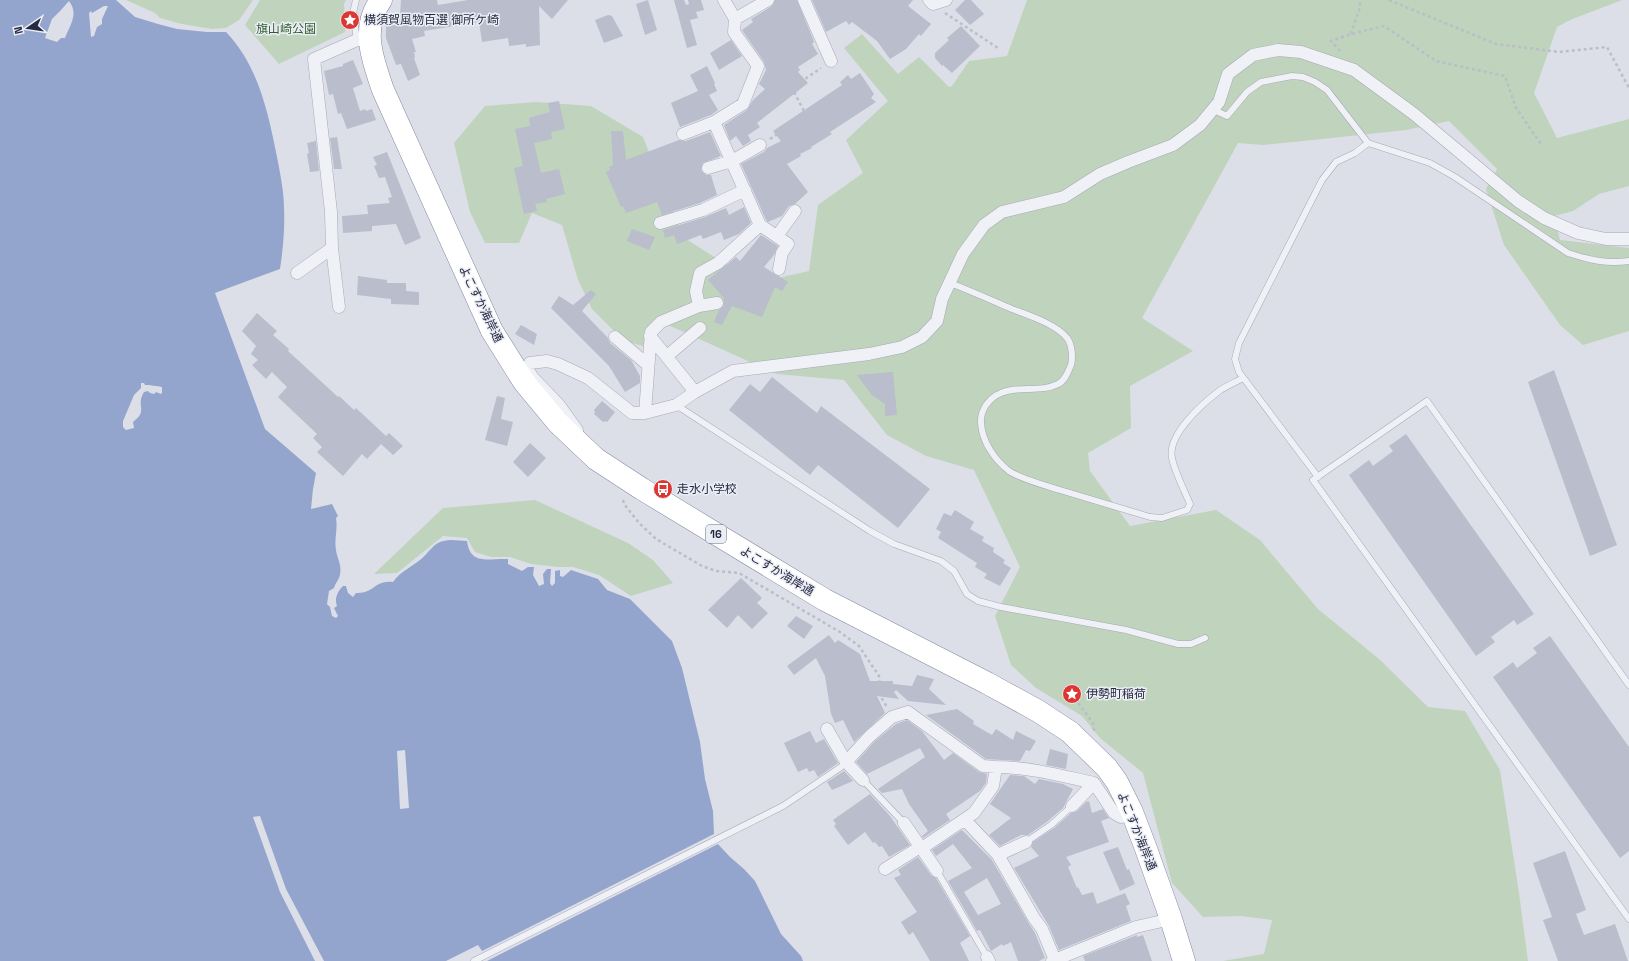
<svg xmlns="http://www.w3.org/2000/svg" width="1629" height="961" font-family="'Space Grotesk','Noto Sans JP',sans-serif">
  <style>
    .green { fill: #bfd3bd }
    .water { fill: #93a5cd; fill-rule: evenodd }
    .pier { fill: #dddfe8 }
    .building { fill: #b9bdcc; fill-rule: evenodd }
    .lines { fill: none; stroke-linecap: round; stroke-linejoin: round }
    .lane-casing { stroke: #a6a9b6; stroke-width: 7 }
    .street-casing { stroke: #a6a9b6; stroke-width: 13 }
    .highway-casing { stroke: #8389a0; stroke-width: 23 }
    .path { stroke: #bbbdc7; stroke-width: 2.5; stroke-dasharray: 3 3; stroke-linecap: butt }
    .lane { stroke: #f0f1f6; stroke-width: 6 }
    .street { stroke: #f0f1f6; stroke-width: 12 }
    .highway { stroke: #fff; stroke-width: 22 }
    .labels { text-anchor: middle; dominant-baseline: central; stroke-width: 3; stroke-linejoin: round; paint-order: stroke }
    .shield { fill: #eceef6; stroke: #616577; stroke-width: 1 }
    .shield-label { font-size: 11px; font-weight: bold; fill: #252a40 }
    .poi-label { font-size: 12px; fill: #252a40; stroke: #eceef6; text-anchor: start }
    .park-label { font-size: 12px; fill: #315e30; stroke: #eceef6 }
    .street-label { font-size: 12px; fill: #252a40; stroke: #eceef6 }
  </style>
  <rect width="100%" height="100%" fill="#dddfe8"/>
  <path class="green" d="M126 0H253L239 20 226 28 212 29 182 24 160 18 155 13Z
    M260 0H346L344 4 345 32 279 64 245 25Z
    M1027 0H1622L1570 20 1557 27 1534 93 1557 138 1629 119V186L1599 194 1573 211 1554 216 1560 240 1629 248V331L1583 345 1560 325 1504 245 1486 189 1497 169 1449 121 1406 130 1313 140 1263 145 1238 143 1142 318 1193 351 1130 386 1131 428 1088 453 1090 471 1130 526 1216 510 1260 540 1318 609 1379 659 1428 707 1465 711 1500 770 1519 893 1528 961H1223L1264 954 1272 920 1241 916 1203 917 1172 883 1143 773 1100 738 1082 716 1036 688 1011 665 995 616 1020 567 974 470 926 456 887 435 844 380 777 374 666 324 650 336 643 346 624 341 592 309 578 280 562 225 532 213 519 243H485L470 212 454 143 485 106 536 102 591 106 643 137 683 237 755 283 809 271 818 205 863 173 846 140 888 101 844 48 862 34 898 74 919 57 949 87 952 86 969 61 1007 56Z
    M535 500 628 543 653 560 673 583 631 596 599 575 573 567H559L531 564 510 557H491L475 552 467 538 443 536 397 573 374 574 443 508Z"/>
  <path class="water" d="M0 0H116L135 17 158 24 177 29 207 32H226C258 65 268 112 277 157 280 173 284 191 284 208 285 228 283 249 280 269L215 293 265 429 316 473 313 489 311 509 332 504 338 516 336 518C338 529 334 539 336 550 337 558 342 565 340 574 340 579 335 583 334 588L329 591 327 604 330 607 332 616 336 618 338 616 334 608 337 606C334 598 338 591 343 586H346L348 593 353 597 356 593C374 594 374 580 393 582 400 572 411 567 420 560 428 554 434 542 444 541 451 539 460 541 467 541 470 566 489 558 508 559V564L522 571 528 567H534L533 575 539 586 544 584 543 574 547 569H551L550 583 552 586 555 583V571L560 570V576L563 577 571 570 598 579 607 590 630 599 672 641 682 668 700 742 705 779 713 811 714 834 482 951 478 945 446 961H0ZM69 1C79 14 70 25 65 38H61L57 42 45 38 52 19 61 10ZM104 6H108L102 19V24L97 27 94 36 91 37 89 13 91 11 92 13ZM141 383H144L145 385C147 385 159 386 162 387V393L161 394 156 392 154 394 150 393 148 391 144 392C135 406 149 410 133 422L134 428 126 430 123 427V421L134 395 141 388Z
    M718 844 730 857 744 869 755 881 781 934 801 956 803 961H487Z"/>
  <path class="pier" d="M405 750 409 808 400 809 397 751Z
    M260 816 286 889 324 961H315L280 892 253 817Z"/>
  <path class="building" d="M401 0H437L438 5 468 0H568L552 19 539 6 540 45 526 47V44L509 46 508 38 482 42 479 22 424 31 425 36 412 39 416 52H414L415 57 414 58 420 75 408 81 401 64 396 65 386 38V17L400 16Z
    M648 0 657 30 645 35 636 4Z
    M674 0H684L686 5 689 4 688 0H701L704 10 696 12 698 18 690 20 697 45 687 48Z
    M775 0H797L813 39 814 42 812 44 818 54 798 67 800 70 798 72 808 83 757 123 760 127 748 135 751 141 743 146 736 136 730 141 724 125 747 110 753 100 765 89 759 84 766 70 764 62 742 30 753 22 751 19 772 6Z
    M812 0H913L908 6 931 24 921 36 919 34 906 49 890 59 877 41 852 22 849 25 846 21 826 32Z
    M965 0H971L984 14 970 25 955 10Z
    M608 15 612 16 623 36 604 43 595 20Z
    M961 26 980 46 952 73 943 65 942 66 935 58V53L949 40 947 38Z
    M731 40 742 56 719 70 710 53Z
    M353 60 363 84 353 88 360 111 365 109 366 111 372 109 376 120 347 129 341 113 338 114 333 94 329 95 324 71 343 66V64Z
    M707 66 715 83 714 84 717 91 709 95 718 110 711 115 680 127 671 103 698 91 690 75Z
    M860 73 874 94 871 98 876 102 830 132 832 134 811 147 812 148 800 154 801 156 787 164 808 192 795 204 789 206 782 216 768 222 766 220 741 164 764 152 767 148 781 141 773 131 842 85 840 82 848 75 851 79Z
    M559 101 565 129 551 132 552 139 534 143 541 173 559 169 565 194 546 199 547 202 535 204 537 211 524 214 514 168 523 166 515 129 530 126 529 118 550 112 548 103Z
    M611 131H623L626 160 679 140 686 141 710 132 721 156 703 163 701 170 706 175H711L717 195 700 203 662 215 657 202 626 213 623 206 621 207 606 172 610 170 609 167 613 165Z
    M337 137 342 169H334L330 138Z
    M316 141 319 171 310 172 307 154 309 153 307 143Z
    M387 152 421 238 405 245 396 224 372 226V231L343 233 342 216 368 214 367 205 390 203 388 198 392 197 385 177 379 178 374 166 377 165 373 157Z
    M744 207 751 223 739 234 724 240 721 232 703 239 701 235 677 244 674 235 665 238 663 230 705 217 726 208 729 215Z
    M632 229 655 237 649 250 627 241Z
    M761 235 778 246 774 255 764 267 788 282 782 291 775 287 762 317 732 306 722 325 714 322 719 310 724 306V298L708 280 736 257 740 261Z
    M358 276 387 280V283H406V291L419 292V305L391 304V299L357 295Z
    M591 290 596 294 582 311 608 338 610 343 631 360 640 376V383L625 392 609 366 551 308 559 296 573 305Z
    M257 313 277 331 273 335 289 349 288 351 338 397 339 396 354 410 356 408 386 436 389 433 403 446 393 455 381 444 367 459 362 454 343 476 317 452 322 447 313 438 317 434 278 397 287 387 272 372 266 379 252 365 258 360 251 354 256 346 242 331Z
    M521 325 537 334 534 345 515 334Z
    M1554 370 1617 545 1590 556 1528 382Z
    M893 372 897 415 885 416V404L872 395 857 375Z
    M772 377 817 413 821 406 930 489 898 528 818 465 810 475 729 410 750 384 760 392Z
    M497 396 505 398 501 419 513 422 507 446 485 440Z
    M602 401 615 412 607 422 605 421 603 422 594 414 595 412 594 410Z
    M1406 434 1534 614 1517 625 1514 620 1491 637 1495 642 1476 656 1349 475 1369 460 1373 466 1393 451 1389 446Z
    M530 443 546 458 528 477 513 462Z
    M955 510 974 522 970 529 984 537 982 541 994 548 993 552 1005 560 1003 563 1011 568 1000 586 984 578 987 574 975 567 977 563 938 538 941 532 936 529 944 513 951 516Z
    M741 578 762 598 757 603 768 613 752 629 738 615 727 628 708 610Z
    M796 616 813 626 804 639 787 626Z
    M829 635 835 643 838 640 860 654 870 681H893V684L912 686 917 675 934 679 929 689 946 705 908 701 896 690 894 692 899 699 877 696 885 713 854 742 843 720 835 723 831 714 825 676 816 658 794 675 787 666Z
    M1550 636 1629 747V851L1620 858 1493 677 1513 662 1517 668 1537 653 1533 648Z
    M957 709 974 721 973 724 992 735 996 729 1013 740 1016 731 1036 741 1030 751 1026 750 1020 761 986 759 926 715Z
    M907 720 922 731 944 760 953 753 979 772 987 774 986 783 980 791 946 814 950 820 923 838 922 836 928 831 909 804 902 789 882 793 878 789 925 757 920 748 867 774 856 762 875 741 896 724Z
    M810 731 816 743 824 739 838 763 818 777 814 770 809 772 807 768 798 772 784 743Z
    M1050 749 1068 754 1066 769 1046 765Z
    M844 771 853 781 832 790 827 782Z
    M1010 775 1024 776 1035 784 1039 779 1063 784 1073 789 1063 808 1048 821 1028 835H1021L1000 846 989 835 1011 818 990 804Z
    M870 794 890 816 910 845 889 857 882 846 879 847 875 842 873 843 865 832 848 845 834 826 836 824 833 820Z
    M1089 801 1092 813 1103 809 1109 818 1101 821 1109 842 1066 857 1071 865 1068 867 1077 888 1078 887 1082 895 1093 892 1097 904 1125 893 1130 904 1126 906 1131 921 1059 950 1049 926 1014 868 1039 856 1031 847 1033 842 1054 828 1071 813 1077 811 1086 802Z
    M962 830 992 860 1028 922 1035 933 1045 958 1039 961H1018L1011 942 1003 946 1002 944 991 951 980 930 977 931 948 881 972 868 953 844 936 856 932 850ZM987 878 1001 904 978 915 964 892Z
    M1118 847 1127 870 1129 869 1135 884 1120 891 1103 852Z
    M1565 851 1586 910 1576 914 1584 935 1615 924 1628 961H1558L1543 920 1552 917 1533 863Z
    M918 857 931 875 936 878 970 936 960 943 969 961H930L913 932 909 935 901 922 917 912 894 878 901 875 898 870Z
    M1137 935V937L1143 935 1152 961H1085L1083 956Z"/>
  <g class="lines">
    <g class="lane-casing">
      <path id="lane" d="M356 0 353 13 357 40
        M1212 109 1227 116 1247 92 1261 82 1292 76 1303 77 1315 82 1327 90 1368 143 1430 163 1455 177 1568 253C1589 260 1607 264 1629 261
        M950 283C971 291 991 300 1012 309 1028 315 1056 324 1067 338 1072 344 1073 358 1071 365 1068 372 1065 381 1058 384 1040 393 1019 385 1001 393 989 398 980 410 981 423 982 442 995 460 1009 471 1021 479 1047 486 1060 490 1090 499 1120 508 1150 517L1162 518 1187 510 1190 504C1185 492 1174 470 1172 458 1167 435 1202 404 1219 391 1226 386 1236 382 1243 378
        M676 405 870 531 894 544 941 561 954 571 967 594 978 601 1001 607 1126 630 1178 644H1191L1205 638
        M1318 477 1239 372 1235 359 1239 343 1322 180 1336 162 1355 153 1368 143
        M1629 685 1427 401 1313 480 1629 919
        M863 780 904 823
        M1026 842 1051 825 1072 806
        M937 871 987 957
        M474 961 783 806 841 767 846 762"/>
    </g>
    <g class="street-casing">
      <path id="street" d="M724 0 735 19 768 0
        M804 0 831 61
        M929 0 933 4 946 0
        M683 134 714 122
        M708 168 732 161 760 145
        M660 223 703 210 745 190
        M760 225 788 244 782 253 779 269
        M777 236 795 211
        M332 248 339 307
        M297 273 332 248 331 212 314 59 357 40H368
        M699 306 717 303
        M650 336 695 392
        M615 337 648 365
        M667 356 700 328
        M645 413 651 332 661 322 699 306 696 291 700 273 718 263 760 225 714 122 743 104 758 66 734 32 735 19
        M577 430 559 405 533 378 528 370 530 363 547 361 558 364 588 378 632 413H645L676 405 695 392 733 371 869 354 902 347 922 337 937 321 942 299 963 254 984 225 1002 212 1064 197 1100 174 1128 162 1173 145 1200 125 1219 102 1228 74 1253 55 1278 50 1301 52 1354 70 1414 114 1518 201 1544 218 1578 233 1606 239H1629
        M827 729 846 762 863 780
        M846 762 870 736 892 717 908 712 983 766 996 767
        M1072 806 1094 783
        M965 820 998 855 1034 918 1042 929 1055 960
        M904 823 937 871
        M922 848 974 813 993 786 996 767C1030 767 1062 776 1094 783L1114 813 1121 817 1132 812
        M998 855 1026 842
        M885 869 920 847
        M987 957 989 961
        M1052 961 1136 927 1171 919"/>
    </g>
    <g class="highway-casing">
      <path id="highway" d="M381 0C360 28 373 61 383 90L492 331 524 382 558 423 596 459 642 489 825 600 987 683 1038 711 1070 732 1107 768 1117 782 1132 812 1145 846 1171 919 1184 961"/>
    </g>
    <path class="path" d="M1389 0 1496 44 1559 52 1607 47 1629 88
      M945 13 998 48
      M1351 34 1360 7V0
      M1340 51 1331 41 1351 34 1384 26 1436 61 1505 76 1516 108 1541 144
      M770 139 806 115 792 88 821 68
      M623 500 624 504 639 523 656 539 702 566 716 571 739 573 840 632 859 646 879 676 881 697 887 707
      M1078 703 1093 723 1094 731"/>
    <use href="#lane" class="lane"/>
    <use href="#street" class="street"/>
    <use href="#highway" class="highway"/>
  </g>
  <defs>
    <g id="sight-disc" transform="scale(1)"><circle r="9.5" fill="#dc3733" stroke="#eceef6"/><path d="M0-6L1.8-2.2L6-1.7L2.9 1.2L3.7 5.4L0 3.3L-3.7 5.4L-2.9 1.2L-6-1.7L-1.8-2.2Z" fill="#fff"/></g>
    <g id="bus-disc" transform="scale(1)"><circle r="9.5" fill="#dc3733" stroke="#eceef6"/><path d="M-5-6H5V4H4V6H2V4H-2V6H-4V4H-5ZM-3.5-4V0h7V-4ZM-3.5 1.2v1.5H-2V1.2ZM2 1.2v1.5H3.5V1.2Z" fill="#fff"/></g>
  </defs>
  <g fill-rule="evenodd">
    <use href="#sight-disc" x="350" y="20"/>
    <use href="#bus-disc" x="663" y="489"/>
    <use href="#sight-disc" x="1072" y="694"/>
  </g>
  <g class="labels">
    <rect class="shield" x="706" y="525" width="20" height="18" rx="3"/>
    <g class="shield-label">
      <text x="716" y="534">16</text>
    </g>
    <g class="poi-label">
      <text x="364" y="20">横須賀風物百選 御所ケ崎</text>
      <text x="677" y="489">走水小学校</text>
      <text x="1086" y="694">伊勢町稲荷</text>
    </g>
    <g class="park-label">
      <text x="286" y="29">旗山崎公園</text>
    </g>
    <g class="street-label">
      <text transform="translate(481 304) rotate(64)">よこすか海岸通</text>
      <text transform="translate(777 571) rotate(31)">よこすか海岸通</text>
      <text transform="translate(1137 831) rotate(68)">よこすか海岸通</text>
    </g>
  </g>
  <g transform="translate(28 28) rotate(257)" stroke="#eceef6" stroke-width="3" paint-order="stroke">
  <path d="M0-3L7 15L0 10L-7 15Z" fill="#252a40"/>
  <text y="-6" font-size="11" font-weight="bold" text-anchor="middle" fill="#252a40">N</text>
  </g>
</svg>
